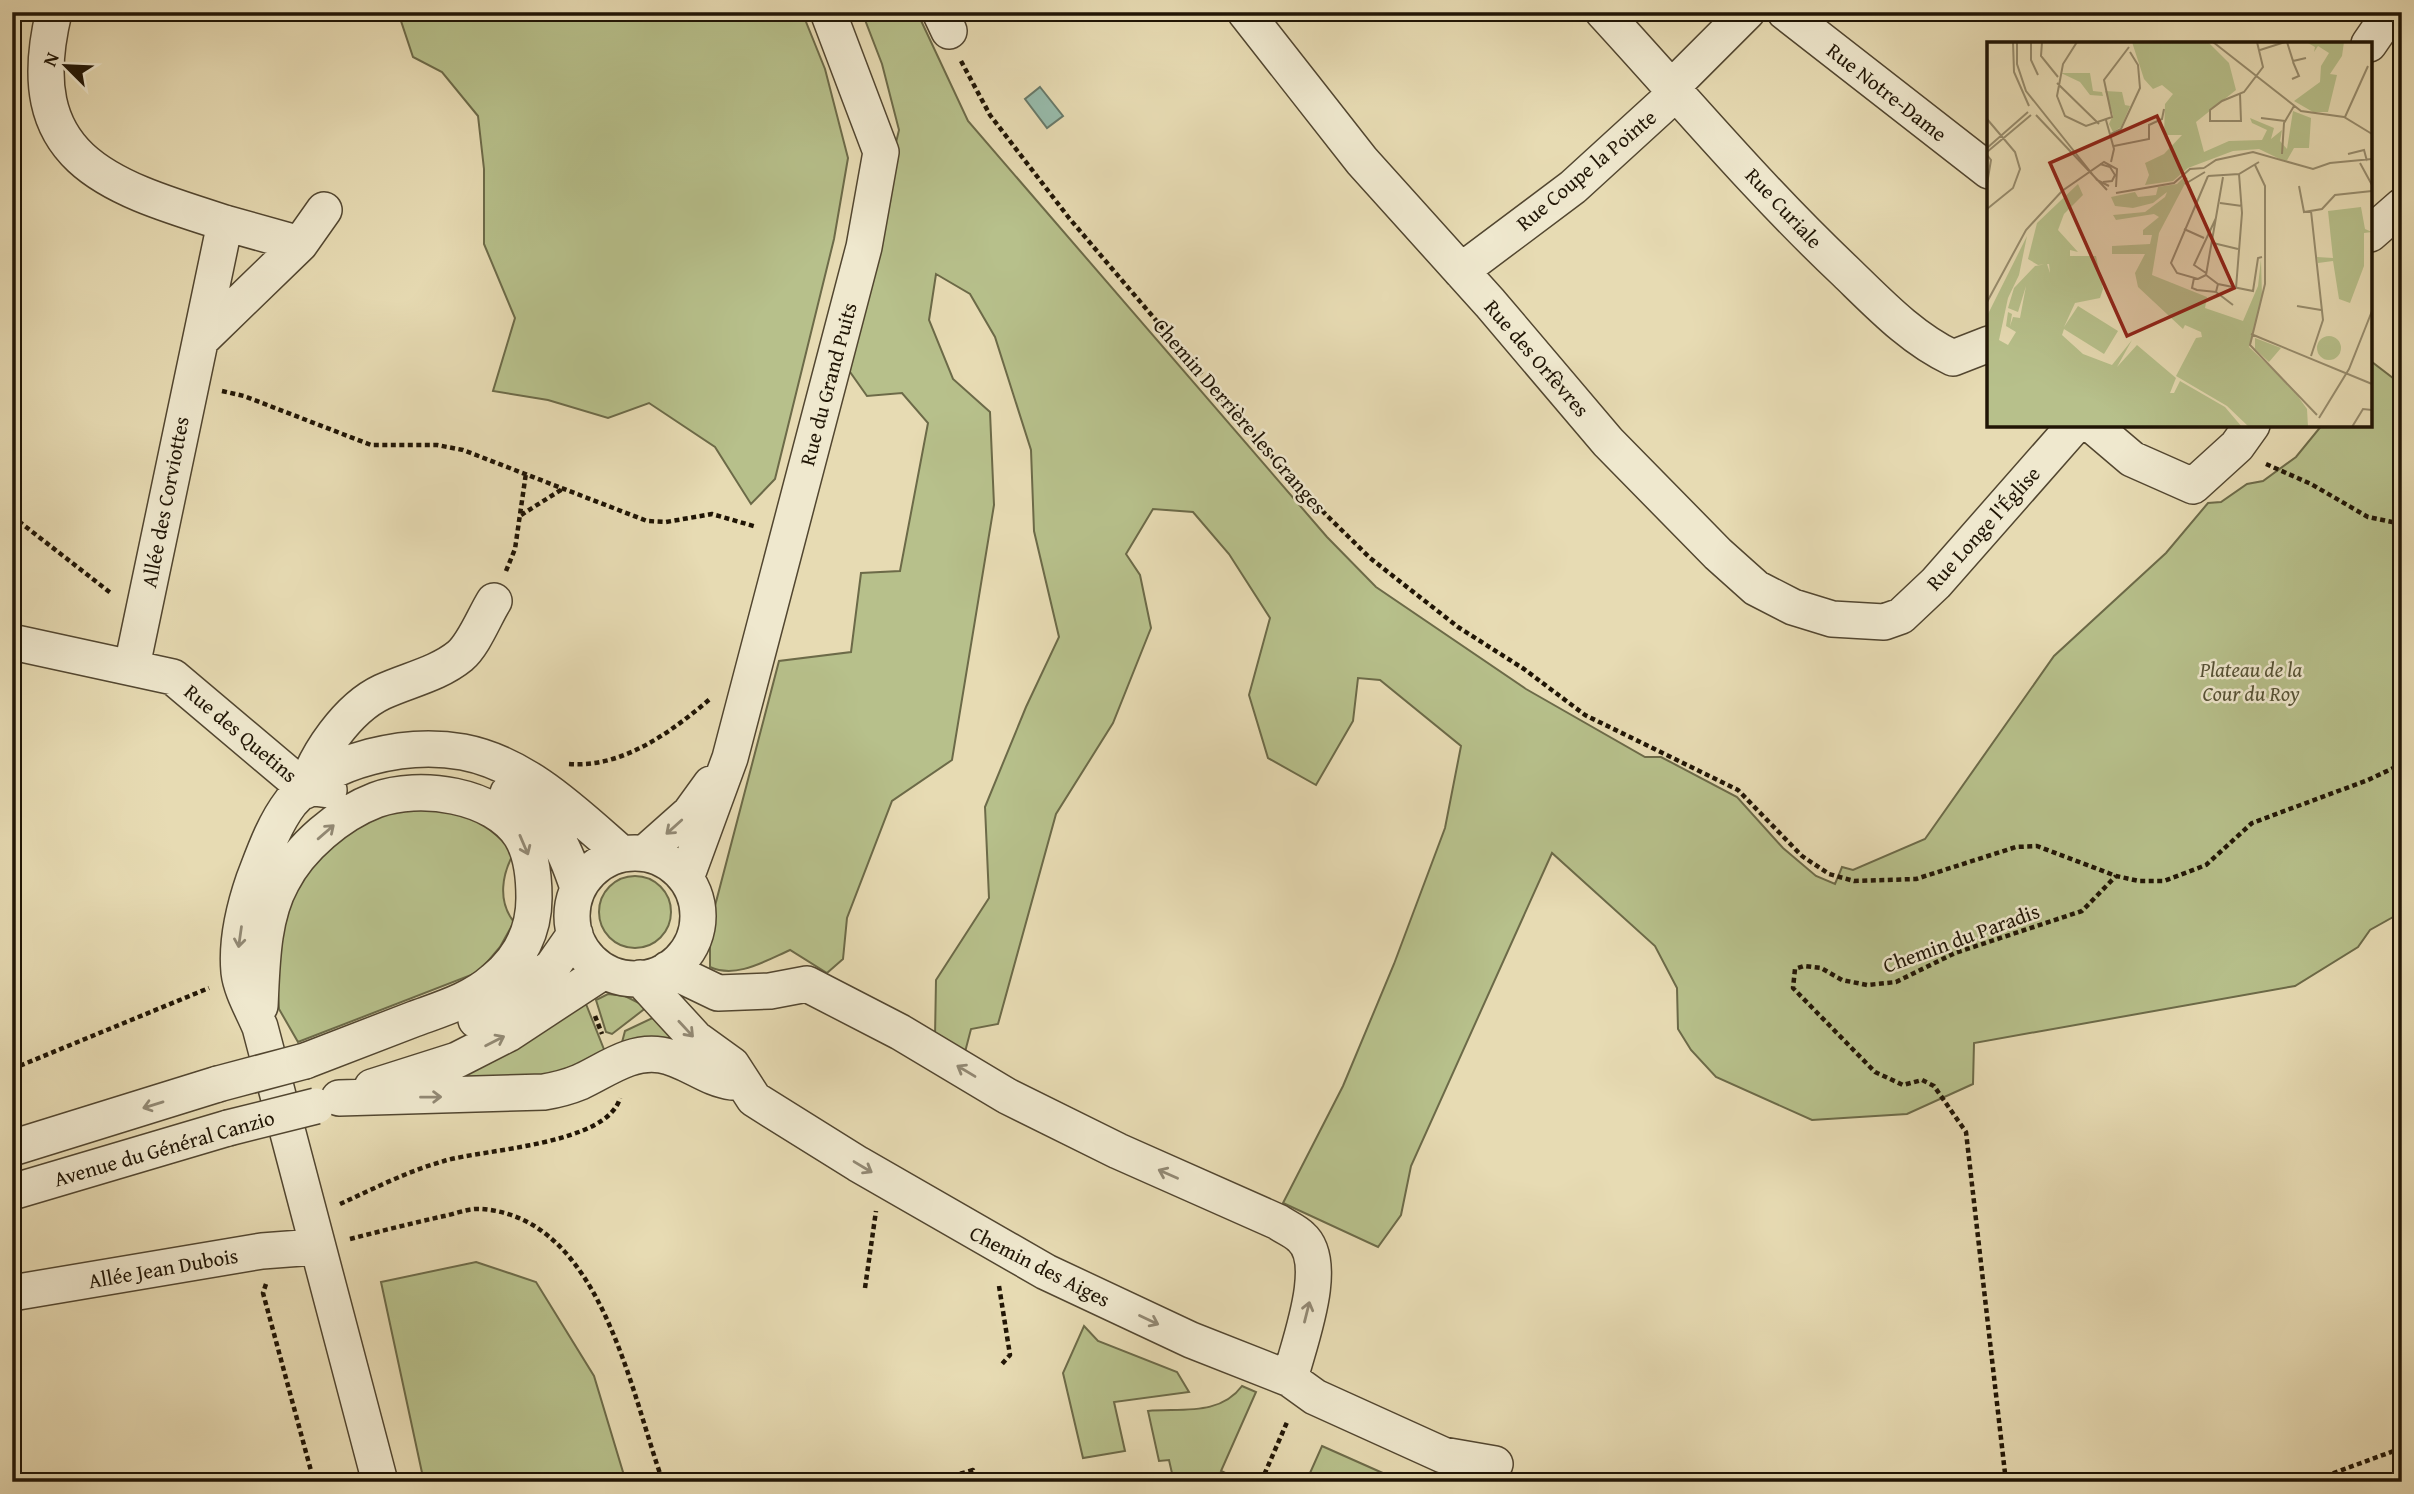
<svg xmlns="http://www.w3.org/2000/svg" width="2414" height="1494" font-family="'Gentium Book Plus',serif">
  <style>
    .green { fill: #b7c08b; stroke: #6c6a48; stroke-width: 2 }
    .water { fill: #97bbab; stroke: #677969; stroke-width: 2 }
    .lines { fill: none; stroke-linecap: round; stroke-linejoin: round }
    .minor-casing { stroke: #524630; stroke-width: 38 }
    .path { stroke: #201505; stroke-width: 4.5; stroke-dasharray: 5 3.5; stroke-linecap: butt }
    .minor { stroke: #efe8ce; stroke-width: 35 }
    .minor-bridge-casing { stroke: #524630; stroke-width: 38; stroke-linecap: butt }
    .minor-bridge { stroke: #efe8ce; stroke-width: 35 }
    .oneway { stroke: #928974 }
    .labels { text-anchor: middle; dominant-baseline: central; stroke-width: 5; stroke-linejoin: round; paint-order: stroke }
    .street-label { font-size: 21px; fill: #201505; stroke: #efe8ce }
    .park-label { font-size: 21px; font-style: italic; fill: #555134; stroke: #efe8ce }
    .inset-road { fill: none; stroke: #978c6d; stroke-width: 2 }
    .view { fill: #8f2418; fill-opacity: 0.15; stroke: #8f2418; stroke-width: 3.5 }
    .inset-edge { fill: none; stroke: #201505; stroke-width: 3.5 }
  </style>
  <rect width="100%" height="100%" fill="#e7dbb3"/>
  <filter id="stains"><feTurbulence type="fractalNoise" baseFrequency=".00286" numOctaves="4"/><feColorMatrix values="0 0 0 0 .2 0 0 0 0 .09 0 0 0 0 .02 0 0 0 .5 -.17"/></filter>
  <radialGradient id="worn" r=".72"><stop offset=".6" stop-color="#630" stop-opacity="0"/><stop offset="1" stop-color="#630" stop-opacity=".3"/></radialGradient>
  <path class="green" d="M398 12H802L825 69 848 158 834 239 775 479 751 504 715 447 649 403 608 418 548 400 493 391 515 318 484 244V169L478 116 442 72 413 57Z
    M862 12H917L968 121 1327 537 1376 587 1526 689 1645 757H1661L1737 797 1783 848 1816 876 1835 884 1842 867 1853 870 1925 839 2054 656 2166 553 2208 503 2221 502 2247 484 2263 481 2296 457 2322 425H2370L2372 362 2402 385V912L2370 930 2358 947 2295 986 1974 1043 1973 1084 1907 1114 1812 1120 1716 1077 1691 1050 1678 1029 1677 988 1655 946 1552 853 1411 1166 1401 1215 1378 1247 1283 1203 1343 1086 1394 964 1445 828 1461 746 1380 680 1358 678 1353 721 1316 785 1268 758 1249 695 1270 618 1229 554 1193 512 1153 509 1126 554 1140 575 1151 628 1113 723 1056 814 998 1024 971 1029 965 1052 935 1037 936 980 989 898 985 807 1026 707 1059 637 1034 531 1031 450 995 337 970 294 936 274 929 320 953 379 990 412 994 505 952 760 892 801 847 918 843 959 827 973 790 950C765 961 736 979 710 967V925L779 661 851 652 861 573 900 571 928 423 902 393 867 396 843 362 899 130 882 64Z
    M418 807 476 818 515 851C502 873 497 901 514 922L500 947 479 972 298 1042 279 1009 276 960 292 897 325 844 374 817Z
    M599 912a36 36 0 1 1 72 0a36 36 0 1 1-72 0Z
    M608 994 625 996 647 1007 612 1034 606 1032 596 1000Z
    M586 1004 607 1057 567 1076 410 1089Z
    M661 1014 691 1048 620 1050 625 1031Z
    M476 1262 536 1282 594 1376 626 1482H424L381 1282Z
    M1084 1326 1098 1341 1177 1372 1189 1392 1114 1402 1125 1451 1083 1458 1063 1373Z
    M1242 1386 1256 1392 1221 1471 1245 1482H1174L1169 1460 1159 1461 1148 1411C1181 1408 1220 1416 1242 1386Z
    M1322 1446 1403 1482H1306Z"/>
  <path class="water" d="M1040 87 1063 116 1047 128 1025 99Z"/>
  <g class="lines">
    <g class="minor-casing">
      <path id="minor" d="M54 12C18 160 108 186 225 223L132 666
        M940 12 949 31
        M1245 12 1362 161 1490 303 1608 442 1718 554 1756 588 1793 607 1832 619 1884 622 1901 616 1936 583 2075 425
        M1603 12C1683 99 1760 191 1846 272 1879 304 1912 339 1953 358L1989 344
        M1785 12 1989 171
        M2369 44 2391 12
        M1672 87 1747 12
        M225 223 300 244
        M2370 234 2402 206
        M1461 271 1573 187 1677 92
        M202 339 300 244 324 210
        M2092 425 2132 459 2193 486 2237 446 2252 425
        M12 642 173 677 295 780 306 787 329 790
        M305 791C315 755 348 708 382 692 408 680 438 674 460 656 474 644 484 617 494 601
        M508 793C550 813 564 846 578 888
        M645 853 690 813 711 784
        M572 916a63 63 0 1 1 126 0a63 63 0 1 1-126 0Z
        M686 878 730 758 864 247 881 152 828 12
        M668 969 718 993 770 991 807 984 900 1032 1007 1096 1118 1151 1278 1222C1285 1227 1295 1231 1301 1237 1331 1263 1298 1345 1290 1379
        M640 978 696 1039 732 1065 754 1099 858 1164 1046 1272 1191 1340 1290 1379 1315 1397 1443 1455 1495 1464
        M260 1006C262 966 262 918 282 882 300 847 339 814 376 800 419 784 494 794 521 836 532 854 534 878 534 898 534 931 520 959 494 980 472 1000 441 1009 414 1019 378 1033 342 1047 305 1061
        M476 1020 552 967 575 934
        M372 1087 457 1060 508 1034 604 971
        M339 1098 544 1092C556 1090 568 1087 580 1082 606 1070 631 1050 661 1055 686 1059 707 1079 732 1082
        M12 1148 218 1084
        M12 1192 228 1128
        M12 1293 262 1251 315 1247
        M380 1482 260 1027C253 1010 241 990 239 972 236 941 244 908 254 879 264 853 274 824 291 802 329 758 408 742 463 752 526 764 575 813 622 854"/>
    </g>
    <path class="path" d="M961 61 990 115 1069 218 1296 485 1370 558 1458 627 1524 669 1585 715 1738 790 1802 856 1829 874 1854 881 1916 879 2016 847 2037 846 2116 876 2139 881H2164L2206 865 2252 823 2368 780 2402 764
      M222 391 244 396 371 445H437L463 450 647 521 666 522 712 514 757 527
      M2266 464 2311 484 2368 517 2402 524
      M521 515 564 488
      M12 516 112 594
      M506 571 515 549 526 473
      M569 764C623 768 671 732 710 699
      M595 1016 602 1034
      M12 1069 209 988
      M340 1204C373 1189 408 1171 444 1161 484 1149 607 1145 620 1098
      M350 1239C381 1231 413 1223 444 1216 455 1214 469 1208 481 1209 601 1217 630 1391 663 1482
      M266 1284 263 1293 314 1482
      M999 1286 1010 1355 1001 1365
      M865 1288 876 1211
      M1528 1475 1550 1482
      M952 1476 973 1470 975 1482
      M1261 1482 1288 1420
      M2006 1482 1966 1132 1934 1086 1922 1080 1903 1085 1875 1072 1793 988 1795 969 1804 966 1821 968 1842 980 1867 985 1896 982 1955 953 2082 911 2116 876
      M2309 1482 2402 1448"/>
    <use href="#minor" class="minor"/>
    <g class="minor-bridge-casing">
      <path id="minor-bridge" d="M218 1084 305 1061
        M228 1128 316 1106"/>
    </g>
    <use href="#minor-bridge" class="minor-bridge"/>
  </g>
  <defs><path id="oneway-shaft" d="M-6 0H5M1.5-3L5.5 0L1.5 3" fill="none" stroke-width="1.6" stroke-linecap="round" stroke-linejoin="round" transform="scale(1.75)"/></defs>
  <g class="oneway">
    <use href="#oneway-shaft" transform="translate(674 827) rotate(138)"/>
    <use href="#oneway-shaft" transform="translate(326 832) rotate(-41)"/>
    <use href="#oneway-shaft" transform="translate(524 845) rotate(67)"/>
    <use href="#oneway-shaft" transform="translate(240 937) rotate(98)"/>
    <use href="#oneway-shaft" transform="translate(686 1029) rotate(47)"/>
    <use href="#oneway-shaft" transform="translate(495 1041) rotate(-27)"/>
    <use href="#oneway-shaft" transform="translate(966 1071) rotate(-149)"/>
    <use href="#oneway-shaft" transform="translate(431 1097) rotate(-1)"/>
    <use href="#oneway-shaft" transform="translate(153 1105) rotate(163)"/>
    <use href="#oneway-shaft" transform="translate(863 1167) rotate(31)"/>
    <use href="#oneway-shaft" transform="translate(1168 1174) rotate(-156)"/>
    <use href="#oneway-shaft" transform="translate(1307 1312) rotate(-76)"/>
    <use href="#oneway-shaft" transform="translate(1149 1320) rotate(25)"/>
  </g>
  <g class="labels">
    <g class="street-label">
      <text transform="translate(1887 92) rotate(38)">Rue Notre-Dame</text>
      <text transform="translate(1586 170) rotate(-40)">Rue Coupe la Pointe</text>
      <text transform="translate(1784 208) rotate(47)">Rue Curiale</text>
      <text transform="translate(1537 358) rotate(49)">Rue des Orfèvres</text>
      <text transform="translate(828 384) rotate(-75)">Rue du Grand Puits</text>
      <text transform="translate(1240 416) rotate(49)">Chemin Derrière les Granges</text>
      <text transform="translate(165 502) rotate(-79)">Allée des Corviottes</text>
      <text transform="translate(1983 528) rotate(-48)">Rue Longe l'Église</text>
      <text transform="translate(241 733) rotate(40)">Rue des Quetins</text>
      <text transform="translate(1961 938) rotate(-20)">Chemin du Paradis</text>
      <text transform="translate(164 1148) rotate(-16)">Avenue du Général Canzio</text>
      <text transform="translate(1040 1266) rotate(27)">Chemin des Aiges</text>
      <text transform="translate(163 1268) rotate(-10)">Allée Jean Dubois</text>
    </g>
    <g class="park-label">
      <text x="2251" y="669">Plateau de la<tspan x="2251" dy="24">Cour du Roy</tspan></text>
    </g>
  </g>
  <g transform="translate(1987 42)">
    <rect width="385" height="385" fill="#e7dbb3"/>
    <path d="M145 0H221L242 21 249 48 209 80 217 110 242 99 275 98 280 88 265 81 263 76 287 86 284 97 295 88 293 99 300 107 306 69 324 76 322 106H307L299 120 272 107 246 109 201 126 186 139 158 143 162 133 158 121 177 112 195 93H177L178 62 186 52 175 43 166 47 157 37ZM319 0H357L355 14 343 32 350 33 341 70H326L307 59 333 40 334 24 342 11 331 4 327 10 328 5ZM74 31H103L106 49 115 50 116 54 103 53 93 40ZM118 49 135 50 138 63 143 64 134 85 126 90 122 82 126 73ZM197 135 201 136 172 191 165 233 220 255 218 266 256 279 271 244 274 217 275 255 262 305 305 346 320 367 321 385H262L240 364 189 334 209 296 215 295 214 290 198 283 196 287 151 245 148 231 158 212H125V204L163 202 165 193H156V188L172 175 167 172 129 178 126 173 158 170 178 155 180 150 166 161 146 166 128 164 124 155 148 150 151 155 169 153 171 145 190 142ZM91 142 96 153 77 172 71 188 91 210 83 208V214H109L116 247 113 256 88 261 77 285 91 264 131 289 117 312 77 287 75 293 96 312 125 323 145 298 130 325 150 303 189 336 183 351H187L193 339 238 365 255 385H0V274L40 194 32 233 21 256 12 298 21 303 29 290 19 284 21 270 25 272 23 284 26 275 33 276 39 244 31 270 21 266 27 246 48 224 60 222 63 231 62 222 51 223 41 217 50 181ZM374 165 378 187 385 190 377 191V224L363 261 352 257 346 219 331 221 330 215 346 216 341 169ZM330 306a12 12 0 1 1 24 0a12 12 0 1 1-24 0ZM268 296 294 306 282 320 268 307Z" fill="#b7c08b"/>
    <path class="inset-road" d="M26 0 27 30 42 64M30 0V22L39 49 110 138 122 144M44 0V18L51 33M55 0 54 14 71 35M90 0 76 22 70 54 78 74 99 84 125 75 117 38 142 5M226 0 314 69 357 75 385 92M300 0 306 19 319 16M273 8 298 0M305 37 312 34 306 20M70 41 112 82M253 52 254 79H223V68L235 59 257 50 276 25 270 0M49 73 120 148M358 75 381 24M274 76 298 79M0 77 28 110 33 127 26 146 0 167M119 78 127 107 124 120M124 92 134 87 153 46 151 23 143 10M127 104 162 97V83L175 77 177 67M0 106 41 70M0 110 44 73M295 112 297 81 307 64M361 112 377 108 380 119M0 113 4 118 0 142M373 121 385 143M113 122 123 125 128 133 125 139 116 140M268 123 278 144V242L263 303 330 373M217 126 229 118 266 110 326 127 343 121 385 117M221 134 252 132 272 120M198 142 218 130M312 144 317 170 335 167 348 153 385 149M129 151 187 141 203 127 217 126M233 161 255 164M324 169 336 278 324 314M197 187 217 196M226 201 251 207M219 231 207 223 229 176M219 233 211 237 190 231 184 221 221 134M219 233 236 135M219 233 231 242 266 249 271 216 275 215M207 236 205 246 210 248 229 250 231 242M249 246 255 171 252 132M229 250 246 263M0 260 39 188 75 149 117 120 130 127 129 145M310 264 334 268M264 292 385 342M332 376 362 327 385 269M365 385 376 367 385 368"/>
    <path class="view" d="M170 74 247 246 140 294 63 121Z"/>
    <rect width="385" height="385" class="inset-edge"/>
  </g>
  <rect width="2414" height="1494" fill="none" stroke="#e7dbb3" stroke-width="42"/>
  <rect x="14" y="14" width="2386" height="1466" fill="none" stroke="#201505" stroke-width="3.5"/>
  <rect x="21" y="21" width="2372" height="1452" fill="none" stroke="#201505" stroke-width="2"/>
  <g transform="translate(66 66) rotate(294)" stroke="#efe8ce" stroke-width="5" paint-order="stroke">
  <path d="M0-5L12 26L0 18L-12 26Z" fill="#201505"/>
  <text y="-10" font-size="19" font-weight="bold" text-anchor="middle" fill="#201505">N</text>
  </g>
  <rect width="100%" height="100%" filter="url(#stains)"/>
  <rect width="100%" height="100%" fill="url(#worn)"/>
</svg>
